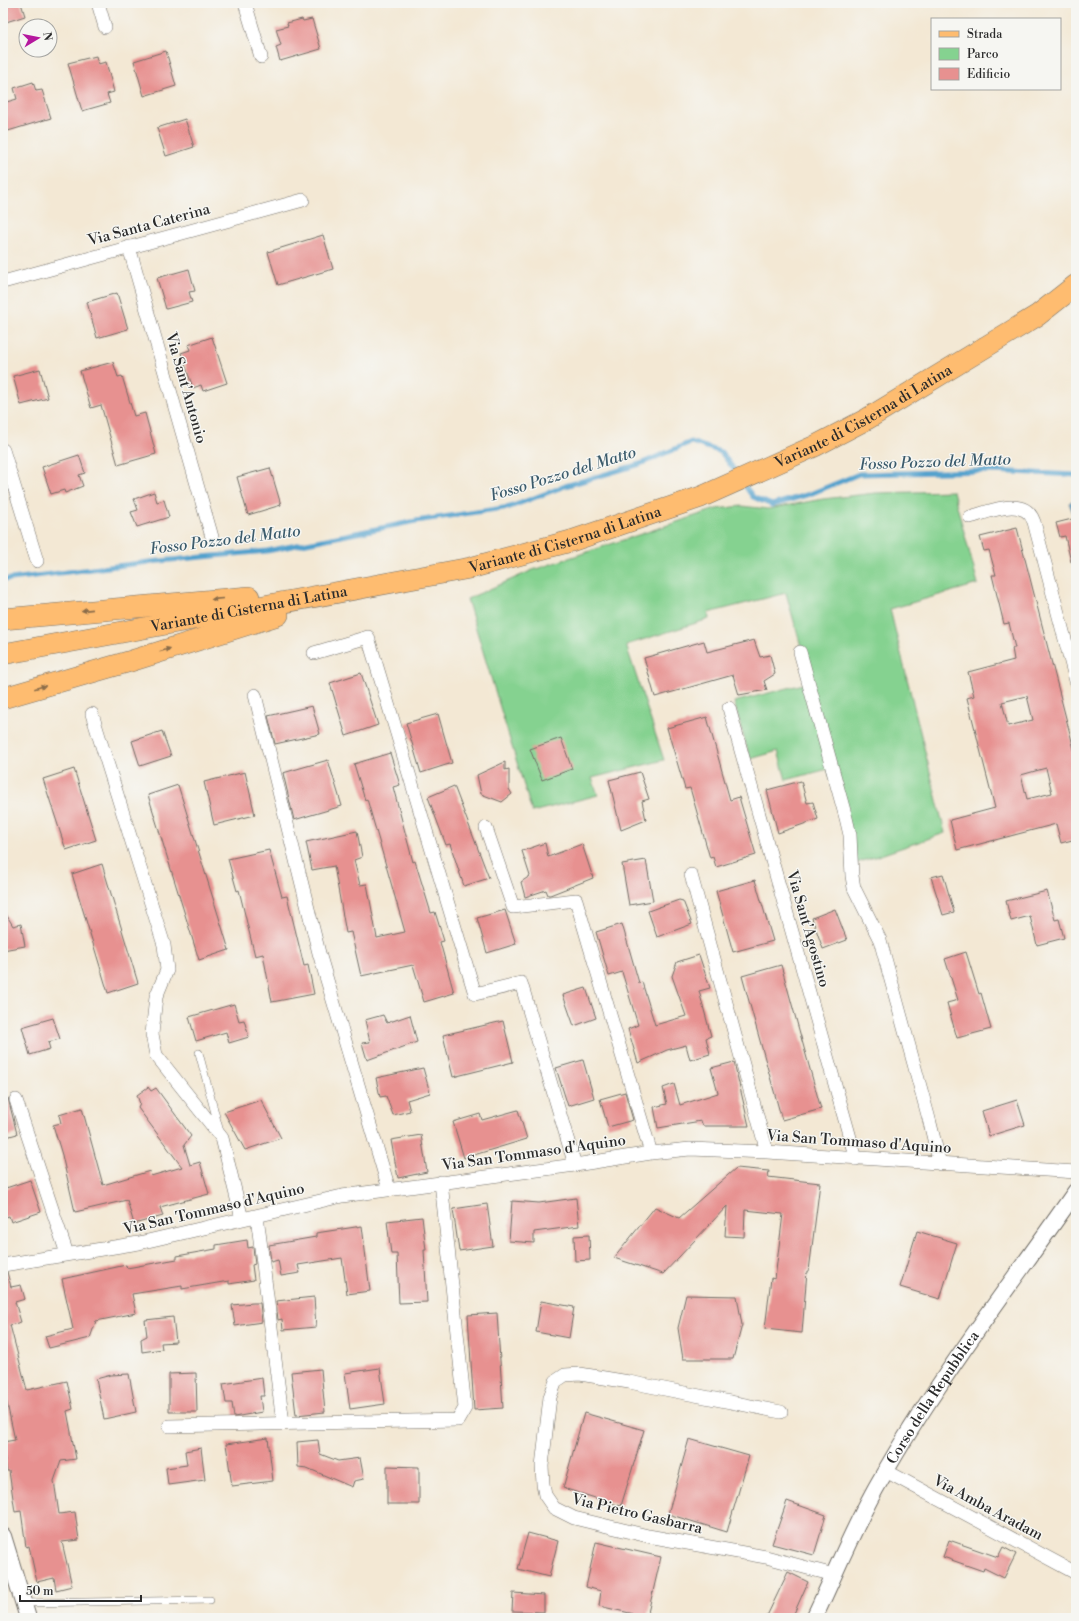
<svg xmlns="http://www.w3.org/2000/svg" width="1079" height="1621" font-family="'Libre Bodoni',serif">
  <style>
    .green { fill: #85d290; stroke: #587e5e }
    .water { fill: #54a2cd; stroke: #40667c }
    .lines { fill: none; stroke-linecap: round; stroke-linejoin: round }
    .stream { stroke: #54a2cd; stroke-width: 5 }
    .building { fill: #e79190; fill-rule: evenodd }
    .service-casing { stroke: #716d66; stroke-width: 8 }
    .minor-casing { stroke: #716d66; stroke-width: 14 }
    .tertiary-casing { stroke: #716d66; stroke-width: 18 }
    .primary-casing { stroke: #716d66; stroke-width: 22 }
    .service { stroke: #fff; stroke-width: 7 }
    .minor { stroke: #fff; stroke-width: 13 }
    .tertiary { stroke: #fff; stroke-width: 16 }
    .primary { stroke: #febc70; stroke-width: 21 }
    .oneway { fill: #8a6c4a }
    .labels { text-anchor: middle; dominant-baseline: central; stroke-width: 3; stroke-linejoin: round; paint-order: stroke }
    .street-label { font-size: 15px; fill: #2b2b2b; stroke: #f6f6f2 }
    .water-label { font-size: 16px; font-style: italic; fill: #3b5b6c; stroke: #f6f6f2 }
  </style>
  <rect width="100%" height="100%" fill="#f6f6f2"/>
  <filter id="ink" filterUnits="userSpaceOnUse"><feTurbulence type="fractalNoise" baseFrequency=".025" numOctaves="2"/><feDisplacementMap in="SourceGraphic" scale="8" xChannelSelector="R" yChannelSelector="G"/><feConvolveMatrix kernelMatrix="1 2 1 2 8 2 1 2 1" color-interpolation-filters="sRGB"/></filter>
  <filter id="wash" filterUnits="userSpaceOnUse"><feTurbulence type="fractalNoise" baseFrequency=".012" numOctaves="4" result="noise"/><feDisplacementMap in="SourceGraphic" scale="16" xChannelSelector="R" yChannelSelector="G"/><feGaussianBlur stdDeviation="0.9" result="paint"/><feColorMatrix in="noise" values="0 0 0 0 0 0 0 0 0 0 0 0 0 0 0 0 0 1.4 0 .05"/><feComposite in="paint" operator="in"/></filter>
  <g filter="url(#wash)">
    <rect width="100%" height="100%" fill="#f3e8d4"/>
    <path class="green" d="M953 491 978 584 890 609 945 833 848 866 847 838 828 769 786 780 778 751 750 759 734 702 811 682 786 593 708 613 709 619 626 645 664 760 592 778 598 795 532 812 467 599 533 570 716 509 742 506 768 509 823 499 876 493Z"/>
    <path class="water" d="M1076 498V513H1073L1069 503Z"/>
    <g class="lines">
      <path class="stream" d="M743 483 753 497 772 505 810 494 859 474 988 471 1076 475
        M3 580 149 562 267 551 416 521 510 507 565 486 640 464 691 442 721 452 738 475"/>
    </g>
    <g id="blocks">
      <path class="building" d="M3 3H21L25 16 3 23Z
        M302 19 303 21 312 19 321 49 280 61 276 47 281 45 276 29 288 26 287 23Z
        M166 51 176 86 144 96 134 61Z
        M96 56 98 64 106 62 114 92 107 94 110 103 82 111 68 63Z
        M33 82 36 91 42 90 51 118 8 131 3 115V103L17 99 14 88Z
        M185 119 194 147 166 156 157 128Z
        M323 235 333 269 278 285 268 252Z
        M189 269 195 291 189 292 192 302 166 309 157 278Z
        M117 293 128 329 97 338 87 302Z
        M212 337 227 383 203 391 201 385 193 388 181 353 190 350 188 345Z
        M113 362 118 377 122 376 134 416 145 413 156 454 118 465 101 405 91 408 80 371Z
        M40 369 48 398 21 405 13 376Z
        M79 455 85 473 79 475 83 486 65 493 64 490 51 494 42 467Z
        M270 468 281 505 248 515 237 477Z
        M154 492 157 502 164 500 169 517 137 527 131 512 138 510 134 499Z
        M1076 518V561L1071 562 1065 536 1060 537 1056 523Z
        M1017 528 1076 757V839L1061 843 1056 824 957 850 950 820 995 808 967 698 974 696 968 672 1014 660 1012 648H1015L1009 623 1004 624 992 575H996L989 550 984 551 980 537ZM1027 696 1033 720 1008 726 1002 702ZM1046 768 1052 793 1027 799 1021 775Z
        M754 640 760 657 770 655 775 674 764 681 767 690 739 695 733 675 655 697 644 658 704 641 707 652Z
        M361 673 378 725 346 736 330 683Z
        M312 706 320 734 275 744 268 716Z
        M438 714 452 763 421 773 406 723Z
        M707 717 730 800 739 797 756 855 716 867 713 857 710 858 690 788 685 789 667 728Z
        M162 731 171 756 140 766 132 741Z
        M561 738 572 769 542 780 530 749Z
        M390 753 400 785 393 787 413 862 415 861 431 913 435 912 444 941 440 942 454 993 424 1002 413 965 361 976 351 932 346 933 334 866 312 870 306 842 357 831 362 857 354 860 360 885 367 884 377 938 405 932 367 799 365 800 354 764Z
        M328 760 342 806 294 820 283 773Z
        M505 762V770L509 769V789L512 794 502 802 481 794 477 775Z
        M74 769 96 840 66 850 43 779Z
        M245 772 255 815 214 825 204 782Z
        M640 772 649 799 642 801 646 820 621 830 609 780Z
        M801 781 807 803 813 802 818 819 778 833 767 790Z
        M178 785 229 950 199 960 148 795Z
        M454 786 489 878 464 886 450 844 446 845 428 797Z
        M545 843 548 857 582 844 593 878 550 895H548L546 890 525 897 521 882 530 876 522 851Z
        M269 850 282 897 287 896 304 966 308 965 314 994 272 1002 263 954 255 956 239 890 237 891 228 859Z
        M646 860 653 901 629 905 622 864Z
        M102 864 138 983 108 993 72 874Z
        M943 874 954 912 943 915 931 877Z
        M755 880 773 941 733 952 716 891Z
        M1047 891 1055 920 1059 919 1064 938 1037 945 1030 916 1011 921 1006 901Z
        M679 900 683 901 692 924 657 937 648 911Z
        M3 909 13 926 21 924 25 946 3 950Z
        M835 909 847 940 823 949 812 918Z
        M505 910 516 944 487 953 477 918Z
        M622 924 639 983 642 982 655 1025 686 1016 672 976 677 962 699 955 710 988 699 991 711 1036 706 1038 710 1054 690 1060 686 1045 667 1050 638 1063 628 1029 638 1025 622 972 609 976 596 932Z
        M966 952 979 994 981 993 991 1029 957 1038 947 1003 958 1000 945 959Z
        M781 965 821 1109 782 1120 742 976Z
        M586 988 596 1018 574 1026 563 995Z
        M234 1004 239 1021 244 1020 249 1037 229 1043 226 1032 196 1041 189 1017Z
        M383 1015 387 1023 410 1015 417 1042 367 1060 362 1043 370 1042 365 1020Z
        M53 1018 60 1039 48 1042 50 1049 30 1055 22 1027Z
        M503 1021 513 1062 453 1077 443 1035Z
        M583 1060 594 1098 568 1106 556 1068Z
        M734 1062 749 1126H703L701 1121 658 1128 654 1107 667 1104 663 1088 674 1084 680 1105 718 1093 711 1068Z
        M423 1068 430 1093 407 1100 410 1111 393 1115 386 1096 380 1097 376 1078Z
        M148 1087 151 1091 156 1088 191 1136 184 1145 190 1165 200 1162 209 1194 160 1207 163 1216 134 1224 127 1200 75 1212 62 1155 53 1125 61 1123 59 1115 82 1108 103 1185 150 1171 151 1176 182 1167 138 1108 140 1104 137 1095Z
        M625 1092 633 1120 608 1127 600 1099Z
        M8 1098 17 1134 3 1138V1099Z
        M261 1100 281 1138 245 1150 224 1112Z
        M1017 1100 1025 1125 989 1136 982 1111Z
        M518 1110 527 1139 464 1158 453 1122 480 1114 482 1120Z
        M421 1135 427 1172 398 1178 391 1140Z
        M736 1168 769 1171 768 1177 820 1183 809 1271H807L802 1333 765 1329 771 1278 775 1279 783 1214 745 1210 744 1237 725 1236 727 1206 663 1274 614 1258 655 1207 679 1218Z
        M30 1180 41 1212 11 1222 9 1216 3 1218V1189Z
        M576 1198 579 1226 534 1232V1243L509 1241 512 1201 539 1203Z
        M487 1204 493 1246 459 1251 453 1209Z
        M422 1217 426 1250H424L427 1302 399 1303 397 1254H391L387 1221Z
        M362 1226 370 1291 347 1294 342 1258 298 1265 300 1273 281 1276 278 1260 271 1262 269 1245 316 1237V1233Z
        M917 1231 957 1243 940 1299 900 1287Z
        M589 1235 590 1260 575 1261 574 1236Z
        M247 1240 248 1248 253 1247 255 1264 252 1265 254 1280 229 1284V1281L182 1289V1286L132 1294 136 1313 96 1321 90 1338 49 1348 45 1336 73 1329 62 1279 126 1265 127 1268 177 1259V1256L216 1249V1245Z
        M7 1272 11 1287 21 1285 25 1299 15 1302 21 1322 10 1325 27 1390 67 1381 73 1409 67 1411 76 1459 61 1461 54 1481 59 1514 75 1512 79 1540 62 1542 72 1586 56 1590 54 1578 37 1582 29 1546 26 1547 21 1511 15 1512 9 1471H7L3 1449V1442L15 1440 3 1385V1273Z
        M686 1295 737 1296 742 1325 733 1359H683L678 1328Z
        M314 1297 316 1327 283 1330 282 1319 278 1320 276 1301Z
        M541 1301 574 1307 569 1338 536 1332Z
        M253 1303H260L262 1322 235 1326 232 1305Z
        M497 1313 503 1408 474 1410 468 1315Z
        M173 1317 176 1342 161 1343 162 1349 142 1352 141 1339 147 1336 145 1320Z
        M380 1368 385 1404 350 1409 345 1373Z
        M321 1369 325 1412 296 1415 291 1372Z
        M196 1373 197 1412H169V1374Z
        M129 1374 136 1412 104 1419 96 1379 111 1375Z
        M262 1378 264 1396H260L262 1412 234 1417 232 1403H226L223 1384Z
        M584 1413 644 1430 621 1506 563 1488Z
        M268 1438 273 1481 232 1486 226 1444Z
        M689 1439 749 1456 727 1532 668 1514Z
        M318 1440 320 1454 338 1461 360 1458 364 1479 354 1481 352 1487 307 1468 298 1467 297 1442Z
        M201 1448 205 1480 168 1485 166 1468 187 1465 185 1451Z
        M387 1466 419 1467V1504H387Z
        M787 1501 826 1515 814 1555 772 1544Z
        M528 1533 558 1541 549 1577 518 1569Z
        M949 1540 998 1557 1003 1547 1016 1554 1004 1578 984 1568 983 1571 943 1557Z
        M596 1542 661 1557 647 1617 599 1606 601 1591 586 1587Z
        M788 1572 808 1582 792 1618H766Z
        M513 1593 544 1595V1612L512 1611Z"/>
    </g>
  </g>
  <g filter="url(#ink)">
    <use href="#blocks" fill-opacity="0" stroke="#716d66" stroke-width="1"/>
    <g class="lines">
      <g class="service-casing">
        <path id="service" d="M199 1053 220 1132
          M23 1603 210 1600"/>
      </g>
      <g class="minor-casing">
        <path id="minor" d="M98 3 105 27
          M245 3 261 57
          M129 247 212 537
          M3 282 303 200
          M3 450 37 561
          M970 517C989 512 1025 495 1034 522L1076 681
          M800 652 846 818 850 835 852 876 854 888 880 940 929 1119 940 1164
          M314 653 368 637 475 994 521 983 575 1165
          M255 695 319 953 389 1189
          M729 708 856 1159
          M92 714 164 945 167 970 156 997 152 1034 156 1055 222 1138 242 1219
          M486 828 513 907 576 900 651 1153
          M691 875 767 1152
          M16 1100 67 1254
          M257 1216 283 1423
          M3 1265 139 1243 342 1196 575 1165 651 1153 690 1149 767 1152 1076 1172
          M781 1412 629 1382 580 1374 565 1375 556 1381 550 1397 542 1466 543 1484 545 1495 554 1508 574 1518 648 1536 766 1557 834 1575
          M169 1426 458 1420 465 1408 441 1182
          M886 1471 1076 1573"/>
      </g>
      <g class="tertiary-casing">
        <g id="tertiary">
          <path d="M3 1536 28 1618"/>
          <path id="s1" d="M814 1618C836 1572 855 1523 881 1479 938 1378 1010 1286 1076 1191"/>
        </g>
      </g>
      <g class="primary-casing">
        <g id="primary">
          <path d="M3 619 249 597"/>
          <path id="s2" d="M3 654 470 568 571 541 701 497 815 446 867 419 1038 315 1076 285"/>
          <path d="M3 698 131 661 278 615"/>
        </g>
      </g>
      <use href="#service" class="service"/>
      <use href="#minor" class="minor"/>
      <use href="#tertiary" class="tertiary"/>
      <use href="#primary" class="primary"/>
    </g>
    <defs><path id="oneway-solid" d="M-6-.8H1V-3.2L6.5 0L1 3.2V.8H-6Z"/></defs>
    <g class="oneway">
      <use href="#oneway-solid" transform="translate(217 599) rotate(175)"/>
      <use href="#oneway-solid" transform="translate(87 610) rotate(174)"/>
      <use href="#oneway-solid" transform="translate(165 650) rotate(-17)"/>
      <use href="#oneway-solid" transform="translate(40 687) rotate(-16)"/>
    </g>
  </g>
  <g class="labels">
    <g class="street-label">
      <text transform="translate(149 225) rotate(-15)">Via Santa Caterina</text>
      <text transform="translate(186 388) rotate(74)">Via Sant'Antonio</text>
      <text stroke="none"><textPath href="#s2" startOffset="898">Variante di Cisterna di Latina</textPath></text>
      <text stroke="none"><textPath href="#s2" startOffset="574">Variante di Cisterna di Latina</textPath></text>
      <text stroke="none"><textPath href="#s2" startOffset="250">Variante di Cisterna di Latina</textPath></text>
      <text transform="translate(808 929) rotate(74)">Via Sant'Agostino</text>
      <text transform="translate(859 1142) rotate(4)">Via San Tommaso d'Aquino</text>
      <text transform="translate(534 1153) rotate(-8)">Via San Tommaso d'Aquino</text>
      <text transform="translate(214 1209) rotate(-13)">Via San Tommaso d'Aquino</text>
      <text stroke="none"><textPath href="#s1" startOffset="251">Corso della Repubblica</textPath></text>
      <text transform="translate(988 1508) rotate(28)">Via Amba Aradam</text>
      <text transform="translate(637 1514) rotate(13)">Via Pietro Gasbarra</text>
    </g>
    <g class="water-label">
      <text transform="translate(935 462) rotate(-2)">Fosso Pozzo del Matto</text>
      <text transform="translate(563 474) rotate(-17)">Fosso Pozzo del Matto</text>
      <text transform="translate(225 540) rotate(-7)">Fosso Pozzo del Matto</text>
    </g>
  </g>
  <rect width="1079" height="1621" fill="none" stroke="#f6f6f2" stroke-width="16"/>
  <rect x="931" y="18" width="130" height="72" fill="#f6f6f2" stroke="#a5a5a2"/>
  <rect x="939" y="31" width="20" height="6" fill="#febc70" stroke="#a5a5a2"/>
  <text x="967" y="38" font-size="12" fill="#2b2b2b">Strada</text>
  <rect x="939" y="48" width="20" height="12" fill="#85d290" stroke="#a5a5a2"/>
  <text x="967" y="58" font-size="12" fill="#2b2b2b">Parco</text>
  <rect x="939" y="68" width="20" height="12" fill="#e79190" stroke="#a5a5a2"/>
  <text x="967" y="78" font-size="12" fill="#2b2b2b">Edificio</text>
  <g transform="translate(38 38) rotate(80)"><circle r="19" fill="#f6f6f2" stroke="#a5a5a2"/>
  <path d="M0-3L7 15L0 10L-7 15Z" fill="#b5179e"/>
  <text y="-6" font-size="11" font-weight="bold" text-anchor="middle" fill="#2b2b2b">N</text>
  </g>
  <path d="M20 1595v6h121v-6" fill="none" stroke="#2b2b2b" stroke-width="2"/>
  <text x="26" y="1595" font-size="12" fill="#2b2b2b" stroke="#f6f6f2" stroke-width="3" paint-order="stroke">50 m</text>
</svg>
